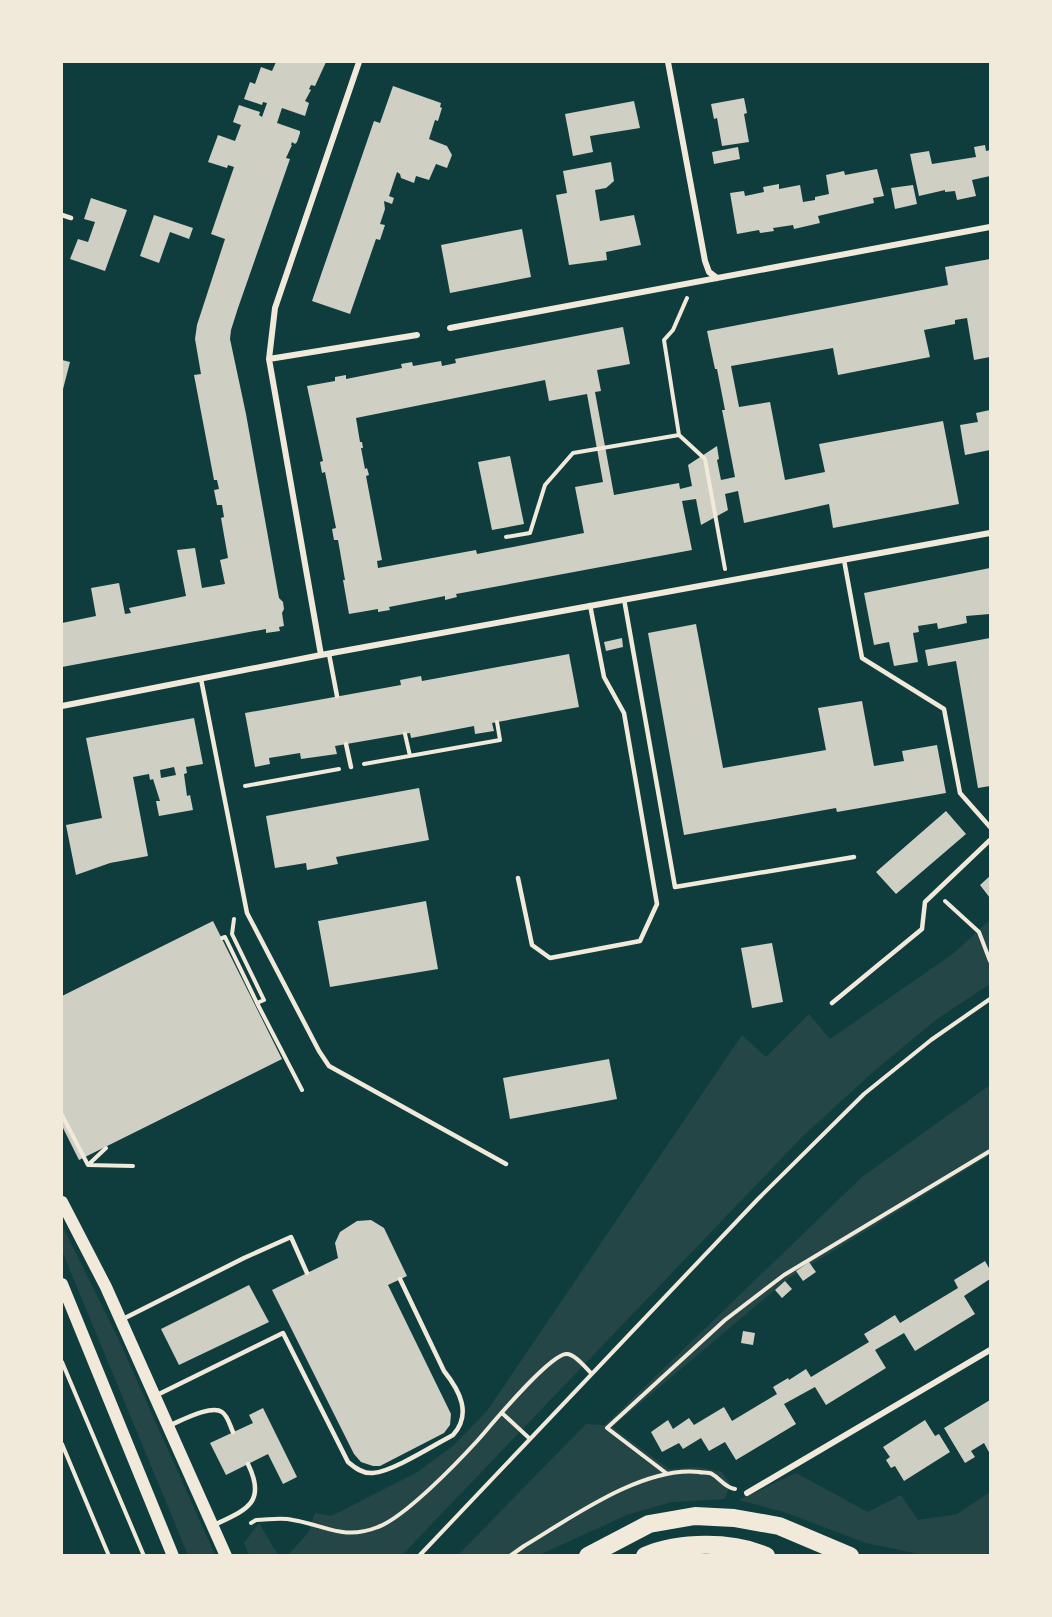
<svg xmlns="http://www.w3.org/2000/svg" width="1052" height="1617" font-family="Barlow,sans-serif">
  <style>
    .green { fill: #244646 }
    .building { fill: #cfcfc3; fill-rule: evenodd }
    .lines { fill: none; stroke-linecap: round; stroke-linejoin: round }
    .path { stroke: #f1e9da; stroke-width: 4 }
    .service { stroke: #f1e9da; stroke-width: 4.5 }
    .minor { stroke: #f1e9da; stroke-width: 6 }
    .secondary { stroke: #f1e9da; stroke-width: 12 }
    .motorway { stroke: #f1e9da; stroke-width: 18 }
  </style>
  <rect width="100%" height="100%" fill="#0f3d3e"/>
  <path class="green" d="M990 920V984L937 1019 873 1072 802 1137 402 1555 287 1556 308 1533 315 1513 331 1516 416 1473 453 1446 487 1411 742 1035 766 1057 809 1014 830 1039 954 953Z
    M990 1085V1155L789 1278 612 1427 669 1469 699 1467 722 1472 730 1484 725 1499 672 1502 629 1514 539 1555 457 1556 586 1424 605 1425 862 1177Z
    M62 1225 118 1338 215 1555H188L62 1251Z
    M796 1473 868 1512 901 1495 918 1520 957 1514 990 1492V1553L979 1556 923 1555 866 1543 784 1512 739 1500Z
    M259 1523 278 1555H249L244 1543Z"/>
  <path class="building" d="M276 62H326L315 86 311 85 309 89 311 90 305 101 309 103 305 116 282 108 277 123 300 131V133L297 142 295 144 292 142 291 145H292L286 158 290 159 238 308 231 330 230 339 246 414 279 598 283 602 284 609 282 613 284 626 279 627 280 631 266 633V629L62 667V623L96 616 91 588 119 583 125 614 131 613 129 608 186 596 177 550 195 548 202 588 225 584 220 560 228 558 221 518 224 517 222 505H217L214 490 219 489 217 480H214L194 375 201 374 195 339 197 325 225 239 211 234 234 167 228 165 227 168 208 162 218 135 235 141 241 125 233 122 239 105 260 112 259 115 262 117 267 103 263 102 262 105 244 99 250 82 255 84 261 67 272 71Z
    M393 86 441 103 440 107 442 108 438 121 435 120 429 139 447 146 452 155 447 168 436 164 429 180 416 176 414 183 401 178 400 174 397 172 389 196 394 198 392 204 384 201 385 209 380 224 385 225 380 240 376 239 350 314 312 301 374 121 380 123Z
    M744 98 747 113 744 114 749 142 722 146 717 118 714 119 711 104Z
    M634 101 640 128 590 136 593 152 573 156 565 114Z
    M985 145 986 151 990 150V176L972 180 976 196 957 200 955 191 945 192V190L919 196 910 154 929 151 932 164 976 157 974 147Z
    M738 147 740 159 714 164 712 152Z
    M611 162 614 181 606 188 595 190 600 221 634 215 641 245 606 252 607 260 569 265 556 195 567 193 563 171Z
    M877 169 884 196 873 198 874 203 818 216 820 223 794 229 793 225 773 228 774 231 760 233 759 230 737 234 730 193 744 191 745 196 764 192 763 187 779 184V189L800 185 803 202 815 200V197L829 194 826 175 844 171 845 175Z
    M913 185 917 204 895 209 891 188Z
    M91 198 127 210 105 271 70 259 78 239 88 242 95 222 84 219Z
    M154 215 193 228 189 239 170 232 159 263 140 256Z
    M522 229 531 277 450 293 441 245Z
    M990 259V357L974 360 967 318 955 320V324L924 330 930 357 838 375 833 348 731 366 739 407 770 402 785 480 825 472 819 444 943 421 959 504 833 528 829 504 744 523 738 491 725 494 728 510 701 525 696 499 682 501 692 550 456 594 457 597 445 600V596L389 607 390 610 378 612V609L349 614 343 580H345L338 540H334L332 529 336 528 325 472 322 473 320 462 323 461 307 386 335 381V377L346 375V379L402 368 401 364 412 362 413 366 441 361 442 366 456 363 455 359 623 327 630 364 597 370 601 391 595 392 614 495 679 483 680 489 692 486 688 465 717 446 719 459 717 460 721 480 735 477 722 410H725L717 369H715L707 331 948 285 945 267ZM545 380 549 401 587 394 603 482 575 487 584 533 477 554 476 550 378 568 377 561 382 560 366 476 369 475 367 468 365 469 361 448H363L362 442H360L356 418Z
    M62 360 70 362 62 393Z
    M990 410V450L965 455 960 425 978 422 976 413Z
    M510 456 524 524 492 530 478 462Z
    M990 568V614L966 616 967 623 938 629 937 623 918 626 919 632 913 633 918 662 894 666 889 642 874 645 864 593Z
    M696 624 723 768 826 750 818 708 862 701 874 766 904 761 902 751 937 745 946 793 837 812 836 808 684 835 648 633Z
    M622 638 623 647 606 651 604 642Z
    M990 638V786L978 788 956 661 928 666 925 650Z
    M569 654 579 707 492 723 494 731 475 734 474 726 411 738 410 733 335 746 337 754 301 759 300 753 269 758 270 764 255 767 245 713 401 685 400 680 421 676 422 681Z
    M194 718 203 764 186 767 187 773 184 774 187 796 190 795 193 810 159 816 156 801H160L153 779 150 780 149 774 133 777 148 856 110 863 76 875 66 825 102 818 86 738ZM174 767 176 775 161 778 160 770Z
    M419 788 429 840 336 857 338 864 307 870 306 863 275 868 266 816Z
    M946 811 966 834 896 894 876 872Z
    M990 876V898L980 885Z
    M426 901 438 969 330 987 318 921Z
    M213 921 282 1059 79 1160 62 1126V996Z
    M772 943 783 1002 752 1008 741 948Z
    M609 1059 617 1099 510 1119 503 1078Z
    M371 1220 384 1228 407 1276 388 1285 451 1414 450 1425 444 1433 380 1466H373L361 1462 354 1454 272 1290 338 1258 335 1243 340 1232 357 1221Z
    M985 1261 989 1268 990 1267V1279L964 1296 975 1314 915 1351 904 1333 875 1350 886 1368 826 1405 815 1387 784 1404 796 1424 736 1460 725 1442 709 1451 701 1438 683 1449 679 1443 662 1452 651 1432 668 1420 673 1429 689 1418 694 1425 724 1407 732 1421 777 1394 773 1387 788 1378 789 1380 806 1369 811 1377 869 1342 864 1334 879 1325 895 1315 900 1323 958 1288 954 1280Z
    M809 1262 816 1272 803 1281 796 1271Z
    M785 1281 792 1289 782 1298 775 1290Z
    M249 1285 269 1322 179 1365 161 1329Z
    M743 1331 755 1333 753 1345 741 1343Z
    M990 1400V1454L984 1443 971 1451 975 1457 965 1463 944 1428Z
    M263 1408 297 1477 283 1484 268 1454 226 1475 210 1443 253 1423 249 1415Z
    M925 1420 935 1436 939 1434 950 1452 904 1481 895 1466 891 1468 886 1460 890 1457 883 1447Z"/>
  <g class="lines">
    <path class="path" d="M679 435 705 459 725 569
      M506 537 530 533 545 485 573 453 679 435 664 340 673 330 687 298
      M405 734 410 756
      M364 764 500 740 497 722
      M245 786 339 769
      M945 901 979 932 990 961
      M222 938 225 937 257 1003 264 1000 232 934 234 919
      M257 1003 302 1090
      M62 1115 88 1165 133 1166
      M88 1165 106 1148
      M62 1362 144 1556
      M502 1413 529 1438
      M62 1444 109 1556
      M666 1473 607 1428 725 1320 784 1275 990 1151
      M251 1523 256 1520C268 1520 281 1517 293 1520 325 1525 343 1541 378 1527 405 1517 457 1463 478 1440 492 1424 548 1356 566 1354 574 1353 585 1367 591 1373
      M419 1556 757 1200 864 1094 931 1040 990 999
      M510 1556 524 1546C571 1518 642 1466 699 1472 702 1473 709 1472 712 1474 721 1479 724 1487 735 1489"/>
    <path class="service" d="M62 215 71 218
      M844 560 862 658 944 709 960 793 990 827
      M624 599 675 887 854 857
      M329 654 337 696
      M201 679 247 913 319 1051 329 1066 506 1164
      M346 744 351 767
      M518 878 532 945 550 958 640 941 657 904 624 713 604 677 590 605
      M832 1003 922 929 925 902 990 840
      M123 1319 244 1258 291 1237 307 1273
      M157 1395 283 1333 348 1462C355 1468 363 1474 373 1473 392 1472 434 1445 453 1435 472 1414 460 1391 444 1371L400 1279
      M168 1426C179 1422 211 1404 222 1412 228 1416 230 1426 233 1432
      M214 1525C246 1510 267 1503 248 1464"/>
    <path class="minor" d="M668 62 705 261 709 272 717 278
      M450 328 990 227
      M269 359 417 335
      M321 655 269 359 275 308 359 62
      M62 706 321 655 990 533
      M747 1493 990 1350"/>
    <path class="secondary" d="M62 1202 106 1287 226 1556
      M62 1284 173 1556"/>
    <path class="motorway" d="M588 1556 649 1524 695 1516 734 1518 779 1526 850 1556
      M645 1556C679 1541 733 1541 766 1556"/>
  </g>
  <rect width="1052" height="1617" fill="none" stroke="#f1e9da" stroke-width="126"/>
</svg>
